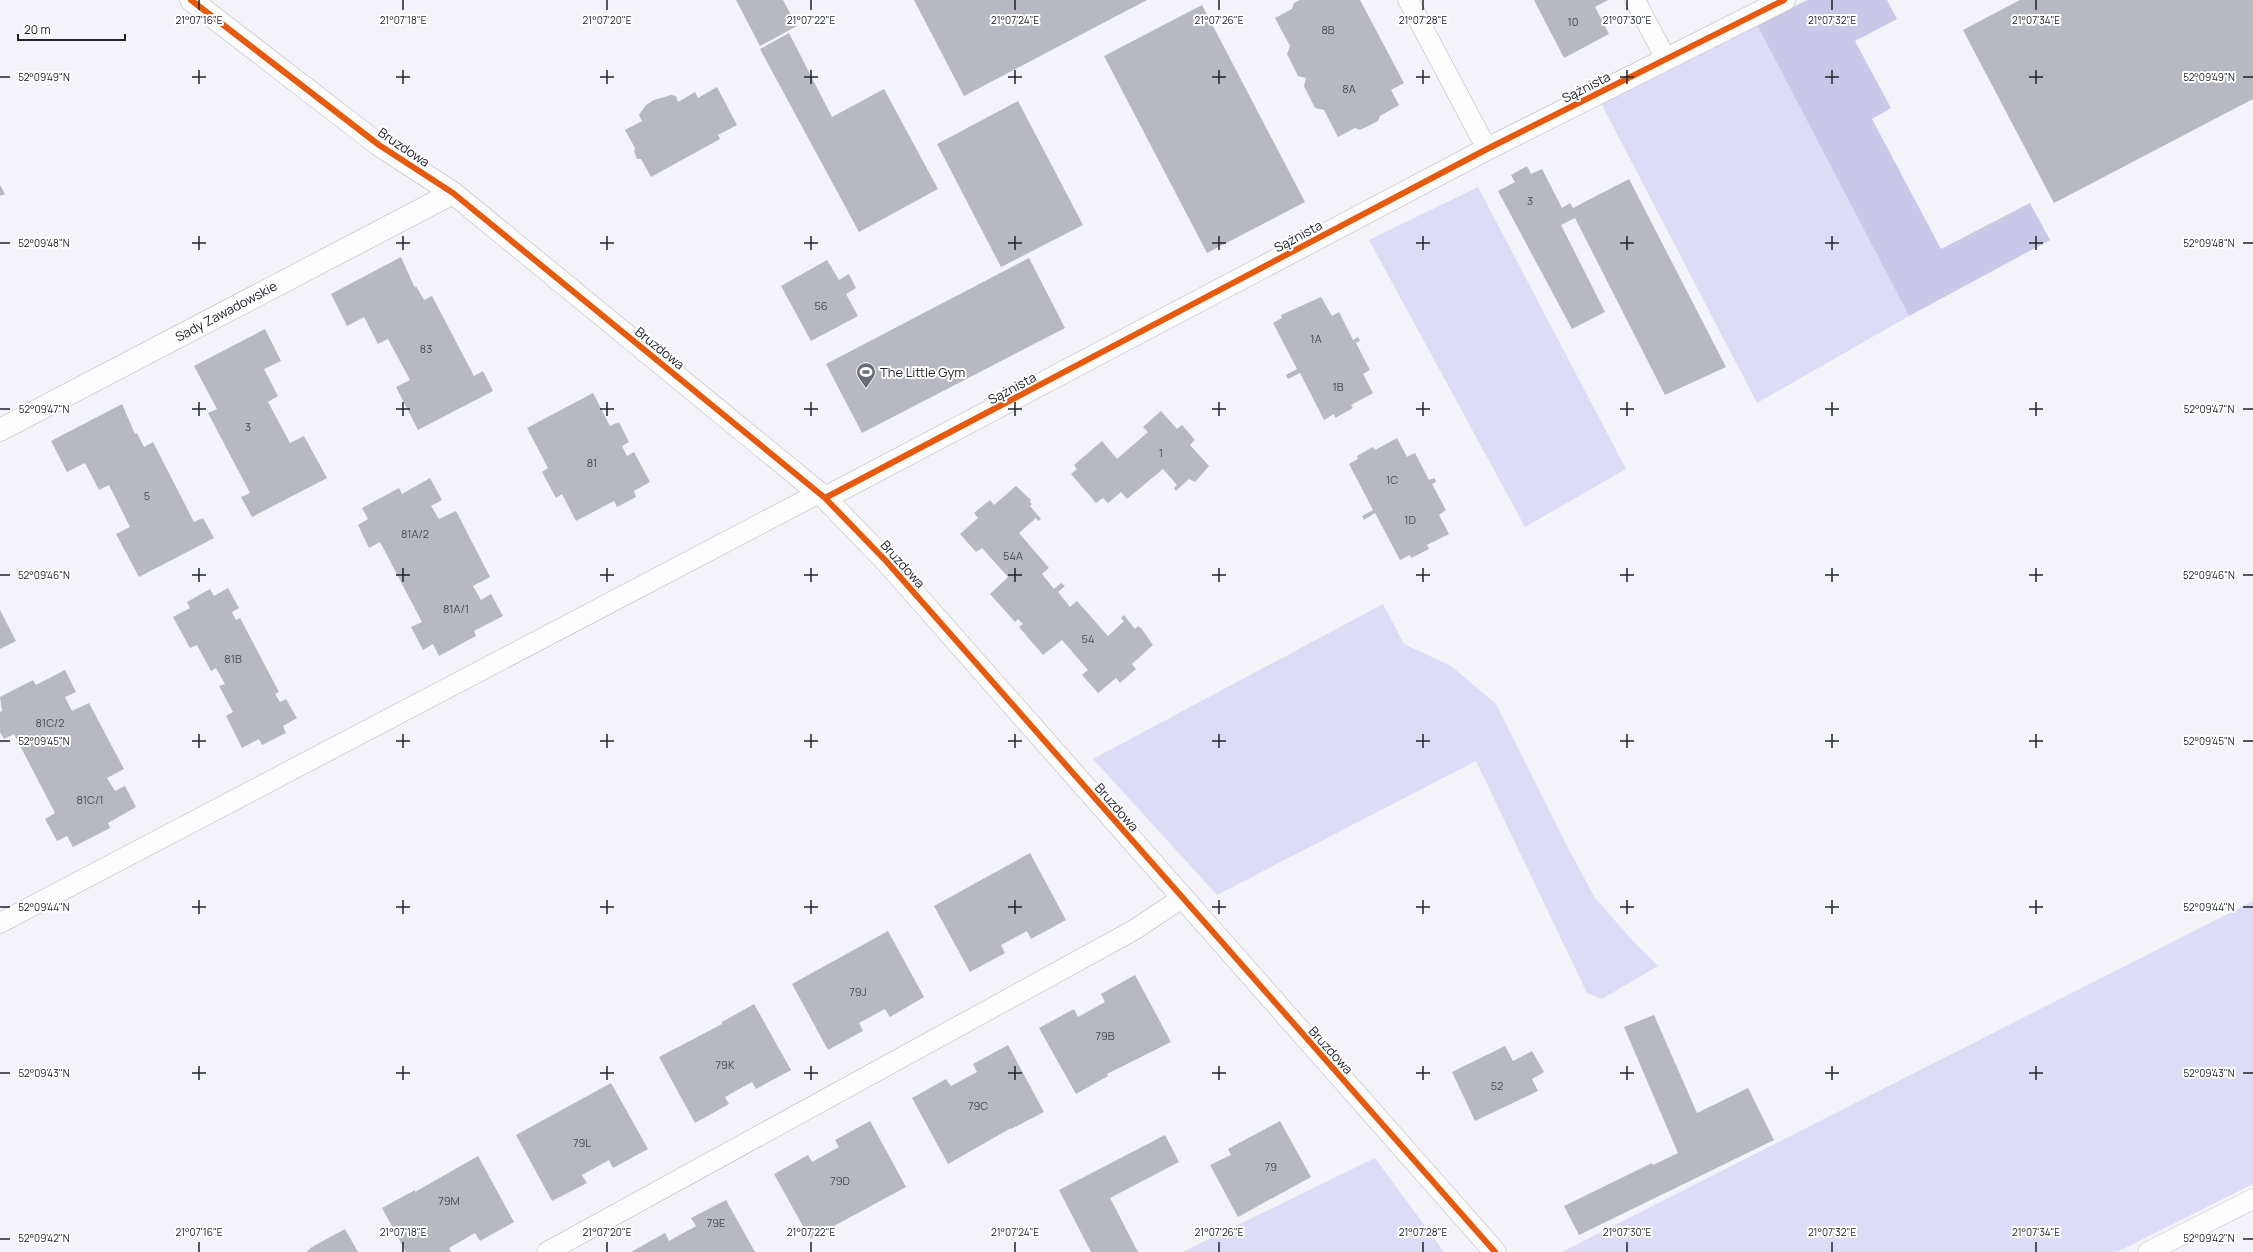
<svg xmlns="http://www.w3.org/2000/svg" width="2253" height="1252" font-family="Manrope,sans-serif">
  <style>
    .green { fill: #dcdcf6 }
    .forest { fill: #c9c8e8 }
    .building { fill: #b8b8c0 }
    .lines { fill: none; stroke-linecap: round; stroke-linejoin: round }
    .service-casing { stroke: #b5b5bd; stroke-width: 21 }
    .minor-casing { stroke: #b5b5bd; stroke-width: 23 }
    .service { stroke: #fdfdfe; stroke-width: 20 }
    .minor { stroke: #fdfdfe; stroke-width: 22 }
    .cycleway-casing { stroke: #fff; stroke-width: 8 }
    .cycleway { stroke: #e8590c; stroke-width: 6 }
    .ticks { fill: none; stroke: #22222c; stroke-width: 1.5 }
    .labels { text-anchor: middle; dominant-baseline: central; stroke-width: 4; stroke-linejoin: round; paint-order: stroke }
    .number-label { font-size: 11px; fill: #484851 }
    .street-label { font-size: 13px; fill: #22222c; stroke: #fff }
    .poi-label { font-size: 13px; fill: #22222c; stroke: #fff; text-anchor: start }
    .ticks-label { font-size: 10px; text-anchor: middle; fill: #22222c; stroke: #fff; stroke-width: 4; stroke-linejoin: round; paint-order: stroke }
  </style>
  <rect width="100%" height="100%" fill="#f3f3f9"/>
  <path class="green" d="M1757 25 1909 316 1757 403 1601 103Z
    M1478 187 1626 469 1525 527 1369 240Z
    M1383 604 1404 644 1451 666 1496 704 1568 848 1595 898 1633 941 1658 966 1602 999 1587 993 1476 761 1217 895 1093 759Z
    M2253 901V1184L2117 1252H1562Z
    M1375 1158 1444 1252H1182Z"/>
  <path class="forest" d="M1807 0H1887L1897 19 1855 41 1891 108 1872 119 1941 249 2030 203 2050 240 1909 316 1757 25Z"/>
  <path class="building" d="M736 0H783L797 26 760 46Z
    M914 0H1147L964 96Z
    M1300 0H1360L1404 83 1391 90 1399 105 1380 116 1378 121 1360 130 1355 128 1338 137 1324 110 1315 108 1304 86 1306 78 1298 76 1287 54 1290 46 1275 18 1292 9 1294 3Z
    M1534 0H1608L1595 7 1609 34 1564 58Z
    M2020 0H2253V99L2054 203 1963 30Z
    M1202 5 1305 202 1207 253 1104 56Z
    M789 33 832 117 884 89 938 189 859 232 760 49Z
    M717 87 737 125 718 135 720 139 651 177 641 159H637L634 151 635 148 625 130 642 121 639 115 646 105 654 100 671 95 676 96 678 102 695 92 698 98Z
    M1018 101 1083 225 1001 267 937 144Z
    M1527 166 1531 174 1542 169 1562 208 1570 203 1573 208 1629 179 1726 367 1665 395 1575 218 1561 225 1605 312 1572 329 1498 191 1515 182 1511 175Z
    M0 185 5 194 0 196Z
    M401 257 415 288 416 286 424 300 432 296 474 376 483 371 493 391 418 430 396 387 410 380 388 339 378 344 364 317 347 326 331 294Z
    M1029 258 1065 328 862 433 826 364Z
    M827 260 839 280 849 274 856 288 846 294 858 316 811 341 781 286Z
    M1321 297 1332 316 1339 312 1353 340 1358 337 1360 341 1356 343 1370 370 1363 374 1373 393 1351 405 1353 408 1335 418 1334 414 1324 420 1300 373 1288 379 1286 375 1297 369 1273 323 1282 318 1281 315Z
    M265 329 281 361 264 369 278 396 268 402 290 443 304 436 327 478 252 517 241 497 250 493 208 413 217 409 194 366Z
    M593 393 610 426 619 422 629 442 622 446 627 456 634 452 650 482 634 491 636 497 617 507 614 501 576 521 562 494 556 498 542 472 548 468 527 428Z
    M122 404 135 434 137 433 144 447 153 442 194 522 203 518 214 538 139 577 116 534 130 527 109 485 99 490 85 463 67 472 51 441Z
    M1161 411 1177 429 1182 425 1195 440 1190 445 1209 466 1195 482 1189 479 1176 491 1174 488 1177 485 1163 469 1127 499 1121 492 1108 503 1103 498 1096 503 1071 474 1077 469 1074 465 1102 441 1117 459 1148 432 1143 427Z
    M1397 438 1407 457 1415 453 1429 480 1434 478 1435 479 1436 482 1432 484 1446 510 1439 515 1449 534 1427 545 1429 549 1411 558 1410 555 1400 560 1375 513 1364 520 1362 516 1373 510 1349 464 1358 459 1357 456 1373 447 1375 450Z
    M430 478 442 500 431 506 439 519 456 511 490 577 473 586 481 600 491 594 503 616 474 631 476 636 439 656 433 644 423 650 411 627 422 622 380 542 369 548 358 525 368 519 362 508 399 488 402 494Z
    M1016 486 1031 500 1030 502 1032 504 1030 506 1041 519 1038 521 1036 518 1019 533 1049 568 1042 574 1054 589 1061 583 1065 586 1058 592 1070 607 1077 601 1108 636 1124 621 1121 618 1124 615 1135 629 1138 626 1141 628 1153 645 1132 664 1136 669 1120 683 1116 678 1098 693 1082 675 1088 670 1062 640 1043 655 1019 627 1023 624 1018 619 1015 622 990 594 1008 577 982 548 976 552 960 534 978 518 974 513 990 500 994 505Z
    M228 588 239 608 232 612 236 620 240 618 279 692 275 694 280 702 286 699 297 718 283 726 286 733 262 745 259 739 242 748 226 716 233 712 219 686 225 684 216 668 211 671 197 645 190 648 173 617 190 608 187 602 210 589 214 596Z
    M0 610 16 641 0 649Z
    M65 670 76 692 65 697 72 711 89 703 124 769 107 778 115 791 125 786 136 807 108 823 110 828 73 847 67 836 57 841 45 819 55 813 14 734 4 739 0 732V712L2 711 0 697 33 680 36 685Z
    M1030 853 1066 920 1031 939 1027 931 1001 945 1005 953 970 972 934 906Z
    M888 931 924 997 890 1017 885 1009 859 1023 863 1031 828 1050 792 984Z
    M1135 975 1171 1042 1107 1074 1108 1076 1076 1094 1039 1028 1074 1009 1078 1017 1105 1002 1101 994Z
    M754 1004 791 1070 756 1089 752 1082 725 1097 729 1104 695 1123 659 1057 722 1024V1022Z
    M1654 1015 1697 1113 1748 1088 1774 1140 1579 1235 1564 1206 1652 1163 1653 1165 1678 1153 1624 1027Z
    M1008 1045 1044 1112 1011 1129V1128L948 1164 912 1098 946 1079 951 1086 977 1072 973 1064Z
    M1505 1046 1513 1061 1532 1051 1544 1072 1532 1079 1538 1091 1475 1121 1452 1072Z
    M611 1083 648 1149 613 1168 609 1160 582 1175 587 1183 552 1201 516 1135Z
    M870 1121 906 1187 810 1239 774 1174 808 1155 812 1162 839 1147 835 1140Z
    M1280 1121 1311 1177 1238 1217 1210 1165 1231 1155 1228 1149Z
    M1165 1135 1179 1162 1110 1198 1138 1252H1091L1059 1190Z
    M478 1156 514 1222 480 1241 475 1233 449 1248 451 1252H406L382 1208 415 1190V1192Z
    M726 1200 755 1252H631L665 1233 669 1241 696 1226 691 1218Z
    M345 1229 358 1252H306L312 1247Z"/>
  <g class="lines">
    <g class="service-casing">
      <path id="service" d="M1408 0 1487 149
        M1635 0 1666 59
        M0 923 819 493
        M547 1252 1134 930 1182 898
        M2148 1252 2253 1199"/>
    </g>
    <g class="minor-casing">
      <path id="minor" d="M191 0 379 145 453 193 825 498 886 561 1495 1252
        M0 430 453 193
        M825 498 1487 149 1784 0"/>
    </g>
    <use href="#service" class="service"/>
    <use href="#minor" class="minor"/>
    <g class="cycleway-casing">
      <path id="cycleway" d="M191 0 379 145 453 193 825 498 886 561 1495 1252
        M825 498 1487 149 1784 0"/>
    </g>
    <use href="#cycleway" class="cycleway"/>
  </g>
  <path class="ticks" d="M199 0V10M403 0V10M607 0V10M811 0V10M1015 0V10M1219 0V10M1423 0V10M1627 0V10M1832 0V10M2036 0V10M199 70V84M403 70V84M607 70V84M811 70V84M1015 70V84M1219 70V84M1423 70V84M1627 70V84M1832 70V84M2036 70V84M0 77H10M192 77H206M396 77H410M600 77H614M804 77H818M1008 77H1022M1212 77H1226M1416 77H1430M1620 77H1634M1825 77H1839M2029 77H2043M2243 77H2253M199 236V250M403 236V250M607 236V250M811 236V250M1015 236V250M1219 236V250M1423 236V250M1627 236V250M1832 236V250M2036 236V250M0 243H10M192 243H206M396 243H410M600 243H614M804 243H818M1008 243H1022M1212 243H1226M1416 243H1430M1620 243H1634M1825 243H1839M2029 243H2043M2243 243H2253M199 402V416M403 402V416M607 402V416M811 402V416M1015 402V416M1219 402V416M1423 402V416M1627 402V416M1832 402V416M2036 402V416M0 409H10M192 409H206M396 409H410M600 409H614M804 409H818M1008 409H1022M1212 409H1226M1416 409H1430M1620 409H1634M1825 409H1839M2029 409H2043M2243 409H2253M199 568V582M403 568V582M607 568V582M811 568V582M1015 568V582M1219 568V582M1423 568V582M1627 568V582M1832 568V582M2036 568V582M0 575H10M192 575H206M396 575H410M600 575H614M804 575H818M1008 575H1022M1212 575H1226M1416 575H1430M1620 575H1634M1825 575H1839M2029 575H2043M2243 575H2253M199 734V748M403 734V748M607 734V748M811 734V748M1015 734V748M1219 734V748M1423 734V748M1627 734V748M1832 734V748M2036 734V748M0 741H10M192 741H206M396 741H410M600 741H614M804 741H818M1008 741H1022M1212 741H1226M1416 741H1430M1620 741H1634M1825 741H1839M2029 741H2043M2243 741H2253M199 900V914M403 900V914M607 900V914M811 900V914M1015 900V914M1219 900V914M1423 900V914M1627 900V914M1832 900V914M2036 900V914M0 907H10M192 907H206M396 907H410M600 907H614M804 907H818M1008 907H1022M1212 907H1226M1416 907H1430M1620 907H1634M1825 907H1839M2029 907H2043M2243 907H2253M199 1066V1080M403 1066V1080M607 1066V1080M811 1066V1080M1015 1066V1080M1219 1066V1080M1423 1066V1080M1627 1066V1080M1832 1066V1080M2036 1066V1080M0 1073H10M192 1073H206M396 1073H410M600 1073H614M804 1073H818M1008 1073H1022M1212 1073H1226M1416 1073H1430M1620 1073H1634M1825 1073H1839M2029 1073H2043M2243 1073H2253M0 1239H10M2243 1239H2253M199 1242V1252M403 1242V1252M607 1242V1252M811 1242V1252M1015 1242V1252M1219 1242V1252M1423 1242V1252M1627 1242V1252M1832 1242V1252M2036 1242V1252"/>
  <defs>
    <g id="stadium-pin" transform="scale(1)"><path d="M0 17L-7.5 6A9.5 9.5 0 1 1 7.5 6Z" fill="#6b6b74" stroke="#fff"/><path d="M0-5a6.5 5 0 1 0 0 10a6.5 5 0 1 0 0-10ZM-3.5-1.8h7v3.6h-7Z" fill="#fff"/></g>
  </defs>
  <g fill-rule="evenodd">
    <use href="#stadium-pin" x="866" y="372"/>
  </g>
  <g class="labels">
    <g class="number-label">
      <text x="1573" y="21">10</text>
      <text x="1328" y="29">8B</text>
      <text x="1349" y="88">8A</text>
      <text x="1530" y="200">3</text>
      <text x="821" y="305">56</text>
      <text x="1316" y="338">1A</text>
      <text x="426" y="348">83</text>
      <text x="1338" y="386">1B</text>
      <text x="248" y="426">3</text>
      <text x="1161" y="452">1</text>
      <text x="592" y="462">81</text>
      <text x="1392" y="479">1C</text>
      <text x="147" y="495">5</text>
      <text x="1410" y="519">1D</text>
      <text x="415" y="533">81A/2</text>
      <text x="1013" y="555">54A</text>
      <text x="456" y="608">81A/1</text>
      <text x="1088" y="638">54</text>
      <text x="233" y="658">81B</text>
      <text x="50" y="722">81C/2</text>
      <text x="90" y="799">81C/1</text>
      <text x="858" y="991">79J</text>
      <text x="1105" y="1035">79B</text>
      <text x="725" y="1064">79K</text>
      <text x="1497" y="1085">52</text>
      <text x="978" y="1105">79C</text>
      <text x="582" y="1142">79L</text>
      <text x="1271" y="1166">79</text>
      <text x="840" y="1180">79D</text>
      <text x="449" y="1200">79M</text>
      <text x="716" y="1222">79E</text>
    </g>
    <g class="street-label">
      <text transform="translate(1586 87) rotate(-27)">Sążnista</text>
      <text transform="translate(404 147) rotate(34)">Bruzdowa</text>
      <text transform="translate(1298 236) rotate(-28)">Sążnista</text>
      <text transform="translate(226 311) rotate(-28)">Sady Zawadowskie</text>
      <text transform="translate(660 348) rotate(39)">Bruzdowa</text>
      <text transform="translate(1012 388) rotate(-28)">Sążnista</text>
      <text transform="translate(903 564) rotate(48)">Bruzdowa</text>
      <text transform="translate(1117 807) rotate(49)">Bruzdowa</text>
      <text transform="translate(1331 1050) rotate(48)">Bruzdowa</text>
    </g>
    <g class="poi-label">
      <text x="880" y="372">The Little Gym</text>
    </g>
  </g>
  <g class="ticks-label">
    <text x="199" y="24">21°07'16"E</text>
    <text x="403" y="24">21°07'18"E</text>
    <text x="607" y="24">21°07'20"E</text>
    <text x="811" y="24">21°07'22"E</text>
    <text x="1015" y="24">21°07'24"E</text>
    <text x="1219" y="24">21°07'26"E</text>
    <text x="1423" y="24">21°07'28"E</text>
    <text x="1627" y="24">21°07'30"E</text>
    <text x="1832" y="24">21°07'32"E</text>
    <text x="2036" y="24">21°07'34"E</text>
    <text x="44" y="81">52°09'49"N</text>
    <text x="2209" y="81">52°09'49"N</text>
    <text x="44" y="247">52°09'48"N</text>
    <text x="2209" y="247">52°09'48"N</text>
    <text x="44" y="413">52°09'47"N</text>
    <text x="2209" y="413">52°09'47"N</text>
    <text x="44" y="579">52°09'46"N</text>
    <text x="2209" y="579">52°09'46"N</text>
    <text x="44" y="745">52°09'45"N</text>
    <text x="2209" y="745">52°09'45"N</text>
    <text x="44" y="911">52°09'44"N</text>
    <text x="2209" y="911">52°09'44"N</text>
    <text x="44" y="1077">52°09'43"N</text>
    <text x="2209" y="1077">52°09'43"N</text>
    <text x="199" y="1236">21°07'16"E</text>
    <text x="403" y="1236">21°07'18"E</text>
    <text x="607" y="1236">21°07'20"E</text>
    <text x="811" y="1236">21°07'22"E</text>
    <text x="1015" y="1236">21°07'24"E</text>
    <text x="1219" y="1236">21°07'26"E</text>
    <text x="1423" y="1236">21°07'28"E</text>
    <text x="1627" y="1236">21°07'30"E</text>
    <text x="1832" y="1236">21°07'32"E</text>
    <text x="2036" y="1236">21°07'34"E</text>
    <text x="44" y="1242">52°09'42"N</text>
    <text x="2209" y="1242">52°09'42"N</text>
  </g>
  <path d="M18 34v6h107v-6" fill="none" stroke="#22222c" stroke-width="2"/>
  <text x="24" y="34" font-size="12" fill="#22222c" stroke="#ffffff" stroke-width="3" paint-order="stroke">20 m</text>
</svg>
